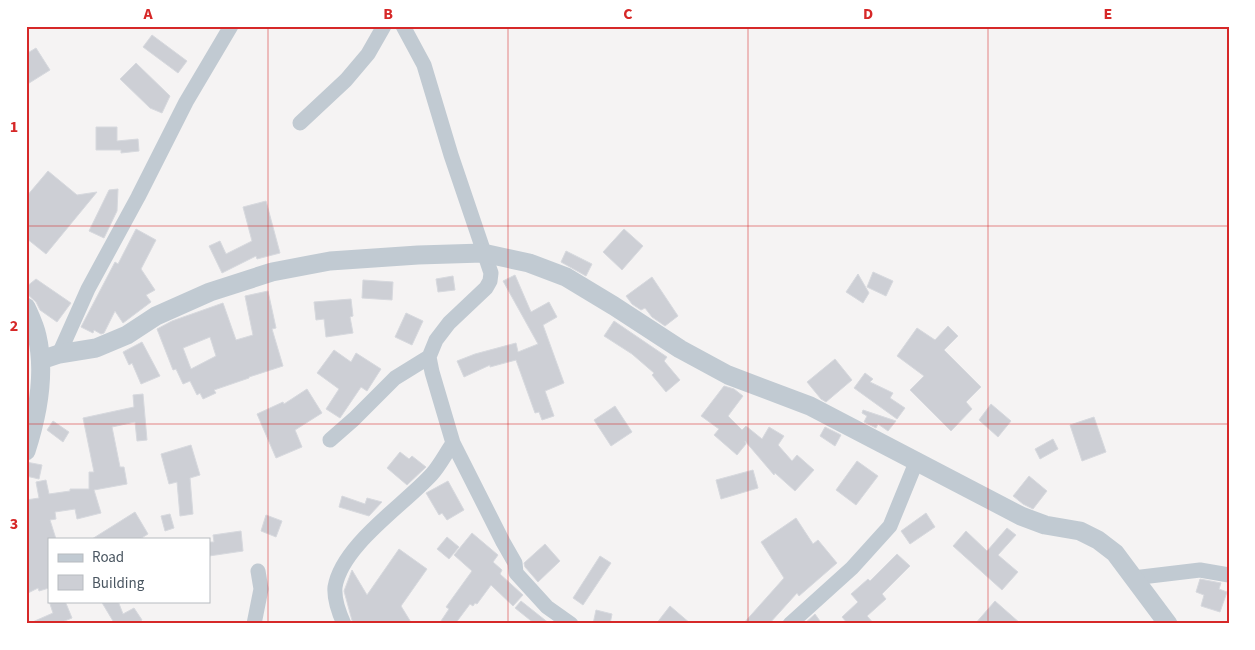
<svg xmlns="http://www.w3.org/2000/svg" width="1255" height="650" font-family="'Source Sans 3',sans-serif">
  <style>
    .building { fill: #cdcfd5; stroke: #d7d9de; fill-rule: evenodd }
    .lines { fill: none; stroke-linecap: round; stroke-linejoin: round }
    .minor { stroke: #c1cad2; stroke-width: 15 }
    .tertiary { stroke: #c1cad2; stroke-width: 19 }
    .grid { fill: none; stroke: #d62828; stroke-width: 1; stroke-opacity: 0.55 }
    .neatline { fill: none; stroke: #d62828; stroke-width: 2 }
    .grid-label { font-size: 16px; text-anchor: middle; font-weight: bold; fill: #d62828 }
  </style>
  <rect width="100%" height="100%" fill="#f5f3f3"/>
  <path class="building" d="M152 35 187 61 178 73 143 47Z
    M36 48 50 70 26 85V54Z
    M136 63 170 96 162 113 150 108 120 79Z
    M96 127H117V141L138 139 139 151 121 153V150H96Z
    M48 171 77 195 97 192 46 254 26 238V197Z
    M118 189 117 211 104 238 89 231 109 190Z
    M266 201 280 253 257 259 256 256 222 273 209 246 220 241 226 254 252 241 243 207Z
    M136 229 156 240 141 269 155 290 146 295 151 302 123 323 115 311 104 333 101 334 94 330 93 333 81 327 115 262 118 264Z
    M624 229 643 246 622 270 603 252Z
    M566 251 592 264 586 276 561 262Z
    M873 272 893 281 886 296 867 287Z
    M858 274 869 293 863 303 846 292Z
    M515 275 531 312 549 302 557 317 543 325 564 383 545 391 554 416 542 420 539 412 535 413 516 360 490 367V365L464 377 457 361 475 354 516 343 518 352 538 344 503 281Z
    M453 276 455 290 438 292 436 279Z
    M652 277 678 316 665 326 652 317 645 308 641 310 632 304 626 296Z
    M36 279 71 303 57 322 40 310 36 302 26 293V287Z
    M363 280 393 282 392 300 362 298Z
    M268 291 276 328 272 329 283 366 249 377V378L214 390 216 393 203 399 200 393 197 395 190 381 183 384 176 369 173 370 157 329 172 321 223 303 236 340 253 335 245 296ZM210 337 216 356 191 369 183 348Z
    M351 299 353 316 350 317 353 333 326 337 324 319 316 320 314 302Z
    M406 313 423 321 412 345 395 337Z
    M614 321 667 357 664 361 680 380 666 392 652 375 654 373 632 354 604 336Z
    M948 326 958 336 944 350 981 387 966 402 972 409 951 431 910 390 924 376 897 356 917 328 935 340Z
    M142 342 160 376 141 384 132 363 129 365 123 352Z
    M334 350 351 362 356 353 381 369 367 391 361 387 340 418 326 409 339 389 317 373Z
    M835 359 852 380 826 402 821 399 807 382Z
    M865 373 873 379 870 382 893 393 890 398 905 408 897 419 854 388Z
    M724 386 734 389 743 396 728 416 742 430 746 426 762 439 769 427 784 436 778 445 792 461 797 455 814 470 795 491 775 473 774 475 745 441 746 444 737 455 714 435 719 429 701 416Z
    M307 389 322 413 295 430 302 447 276 458 257 414 283 402 284 404Z
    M143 394 147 440 137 441 135 422 112 427 120 467H124L127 484 94 490 101 513 77 519 75 509 55 512 56 519 50 520 56 539H49V588L39 591 38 588 26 594V500L39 498 36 482 46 480 49 494 70 491V489H89V472H94L83 418 134 407 133 395Z
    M991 404 1011 421 998 437 979 420Z
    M615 406 632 432 611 446 594 420Z
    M863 410 896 421 888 431 878 424 876 428 864 422 867 416 862 413Z
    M1094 417 1106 452 1082 461 1070 425Z
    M53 421 69 432 63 442 47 430Z
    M825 427 841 435 835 446 820 436Z
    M1053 439 1058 449 1040 459 1035 449Z
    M191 445 200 475 190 478 193 514 180 516 177 482 169 484 161 454Z
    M400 452 409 459 412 456 426 467 407 485 387 468Z
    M857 461 878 476 856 505 836 490Z
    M26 462 42 465 39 479 26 476Z
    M753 470 758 488 721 499 716 480Z
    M1029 476 1047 491 1033 509 1023 504 1013 496Z
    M448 481 464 510 447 520 442 513 439 515 426 493Z
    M342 496 365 504 367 498 382 502 369 516 339 507Z
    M135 512 148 534 140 539H92Z
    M926 513 935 527 910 544 901 531Z
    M170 514 174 528 165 531 161 516Z
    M266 515 282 521 276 537 261 531Z
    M796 518 813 544 818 540 837 563 799 596 797 593 769 624H743L784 578 761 542Z
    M1007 528 1016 535 998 555 1018 572 1002 590 953 546 966 531 987 551Z
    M241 531 243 551 209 556V542H214L213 535Z
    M472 533 498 555 493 562 502 570 500 574 523 595 513 606 491 585 477 604 475 603 473 606 470 604 455 624H439L449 609 446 607 472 571 454 555Z
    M447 537 459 547 449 559 437 549Z
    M545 544 560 561 538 582 525 567 524 563Z
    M399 549 427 569 401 606 412 624H353L344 591 352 570 367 595Z
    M897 554 910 566 882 594 886 599 867 616 874 624H848L842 617 858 602 851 594 868 579 870 581Z
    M600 556 611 563 583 605 573 598Z
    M1200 579 1221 583 1219 589 1227 592 1220 612 1201 606 1204 595 1196 592Z
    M49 601H65L72 618 57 624H28L53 613Z
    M101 601H118L123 614 134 608 142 620 136 624H109L113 621Z
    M521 601 550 624H535L515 608Z
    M995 601 1021 624H975Z
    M670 606 691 624H656Z
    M596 610 612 614 610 624H593Z
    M815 614 822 624H804Z"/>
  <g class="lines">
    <path class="minor" d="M403 26 424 65 451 155 491 273 490 281 486 288 449 323 436 340 429 357 432 372 453 443 503 542 515 563 516 573 547 607 571 624
      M300 123 346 80 368 54 384 26
      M59 354 88 289 138 197 186 102 231 26
      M330 440 354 419 395 378 429 357
      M1133 578 1200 570 1229 575
      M254 624 261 589 258 571
      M344 624C339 613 334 598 335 587 342 545 404 505 432 474 440 465 446 453 453 443
      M790 624 852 568 890 526 917 460"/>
    <path class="tertiary" d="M26 307C30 316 35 326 37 336 46 374 38 414 26 451
      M41 360 59 354 96 348 127 335 156 316 210 292 272 272 330 261 418 255 483 253 529 263 566 277 614 306 680 349 728 375 810 406 1021 516 1045 525 1080 531 1098 540 1115 553 1168 624"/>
  </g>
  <path class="grid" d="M268 26V624M508 26V624M748 26V624M988 26V624M26 226H1229M26 424H1229"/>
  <rect width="1255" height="650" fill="none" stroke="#ffffff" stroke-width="55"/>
  <rect x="48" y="538" width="162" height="65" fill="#ffffff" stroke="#b7bbc0"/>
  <rect x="58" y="554" width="25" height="8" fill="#c1cad2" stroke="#b7bbc0"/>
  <text x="92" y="562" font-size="15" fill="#4a5661">Road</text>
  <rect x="58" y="575" width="25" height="15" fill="#cdcfd5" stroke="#b7bbc0"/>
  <text x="92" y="588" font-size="15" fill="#4a5661">Building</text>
  <rect x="28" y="28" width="1200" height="594" class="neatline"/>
  <g class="grid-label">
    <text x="148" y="19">A</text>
    <text x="388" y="19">B</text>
    <text x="628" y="19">C</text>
    <text x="868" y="19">D</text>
    <text x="1108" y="19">E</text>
    <text x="14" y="132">1</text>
    <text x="14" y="331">2</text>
    <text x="14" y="529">3</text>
  </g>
</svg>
